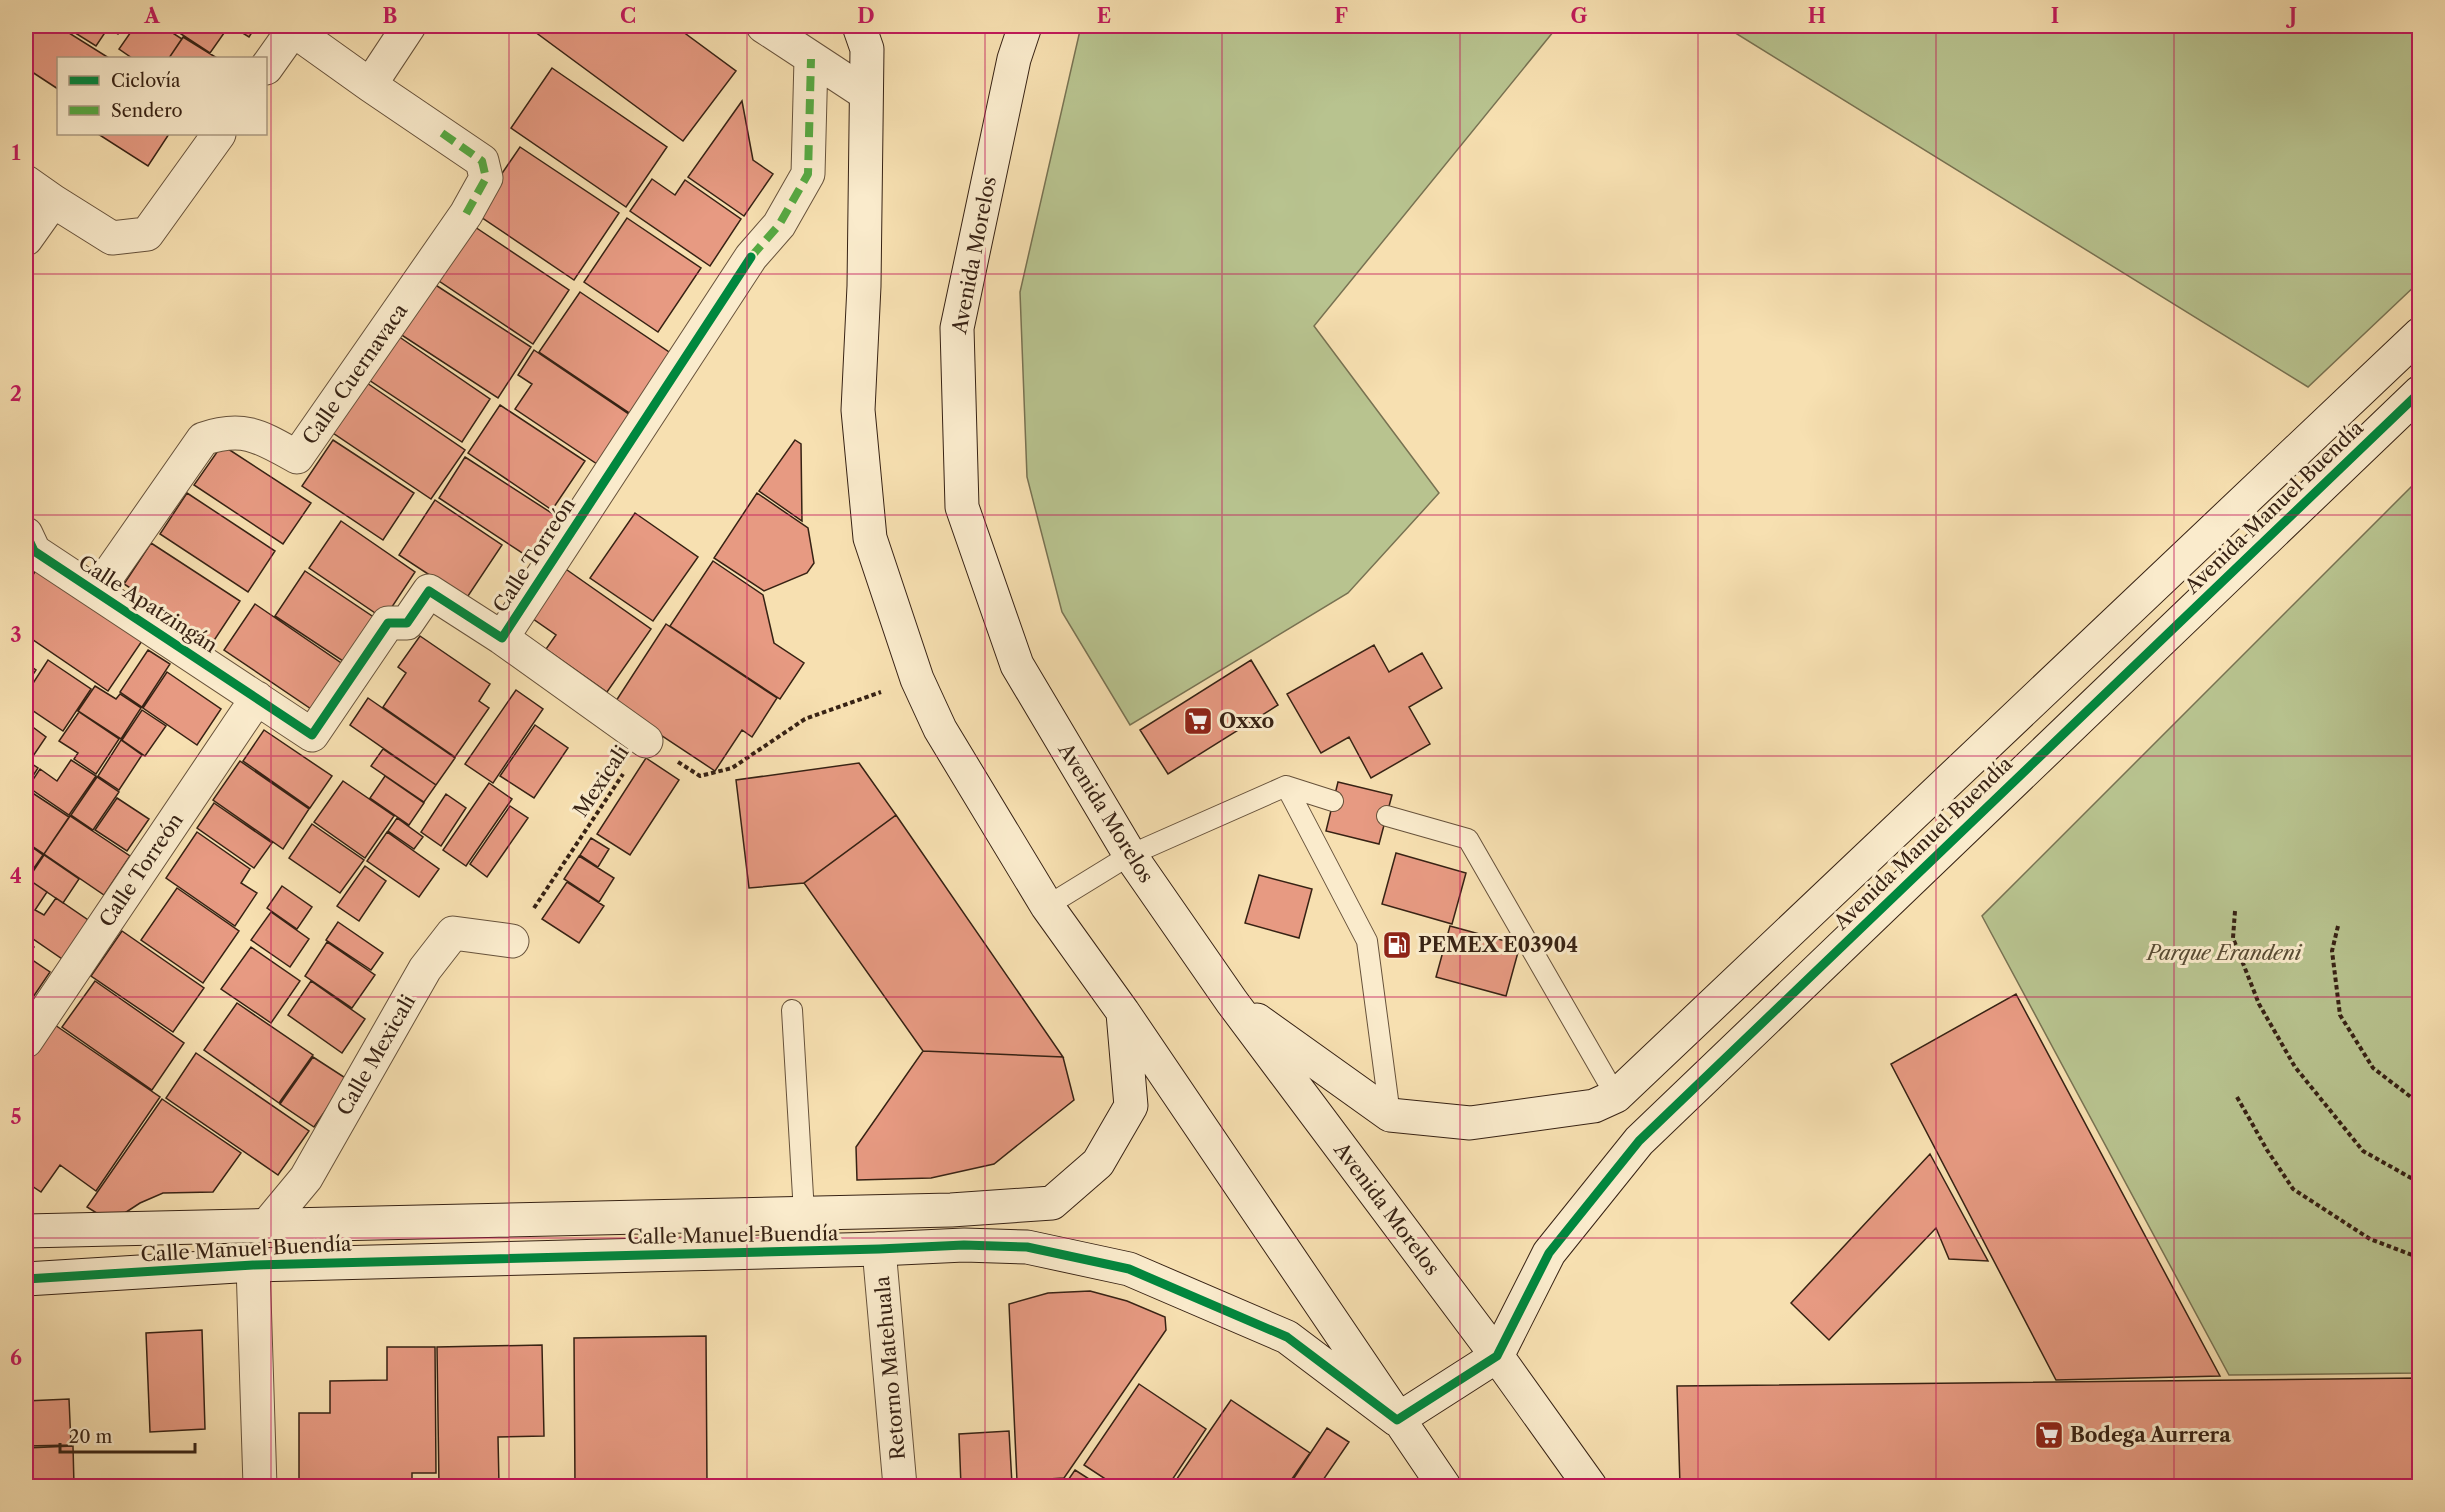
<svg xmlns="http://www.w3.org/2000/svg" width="2445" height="1512" font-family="'Libre Caslon Text',serif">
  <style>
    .green { fill: #b8c38f; stroke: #787252; stroke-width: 1.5 }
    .building { fill: #e79a82; stroke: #372214; stroke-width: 1.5 }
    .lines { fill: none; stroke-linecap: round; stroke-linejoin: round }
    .lane-casing { stroke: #67523b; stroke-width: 22 }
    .street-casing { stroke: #67523b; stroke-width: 35 }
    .secondary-casing { stroke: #372214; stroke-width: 35 }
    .path { stroke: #372214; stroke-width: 4; stroke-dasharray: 4.5 3; stroke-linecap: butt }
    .lane { stroke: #faebcc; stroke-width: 20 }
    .street { stroke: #faebcc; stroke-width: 33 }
    .secondary { stroke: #faebcc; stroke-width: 33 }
    .quiet { stroke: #55aa42; stroke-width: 8; stroke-dasharray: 15 8; stroke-linecap: butt }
    .cycleway-casing { stroke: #faebcc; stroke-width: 13 }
    .cycleway { stroke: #00873e; stroke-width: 9 }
    .grid { fill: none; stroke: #c2185b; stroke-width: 1.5; stroke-opacity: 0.55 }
    .labels { text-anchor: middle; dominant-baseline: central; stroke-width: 6; stroke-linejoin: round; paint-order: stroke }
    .street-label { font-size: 20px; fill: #372214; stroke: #faebcc }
    .poi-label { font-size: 20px; font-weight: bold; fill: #372214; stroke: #faebcc; text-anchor: start }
    .park-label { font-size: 20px; font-style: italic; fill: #574a33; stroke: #faebcc }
    .neatline { fill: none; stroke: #c2185b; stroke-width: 2 }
    .grid-label { font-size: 20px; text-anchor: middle; font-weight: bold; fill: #c2185b }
  </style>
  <rect width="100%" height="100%" fill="#f7e0b1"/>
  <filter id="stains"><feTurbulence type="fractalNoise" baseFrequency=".00333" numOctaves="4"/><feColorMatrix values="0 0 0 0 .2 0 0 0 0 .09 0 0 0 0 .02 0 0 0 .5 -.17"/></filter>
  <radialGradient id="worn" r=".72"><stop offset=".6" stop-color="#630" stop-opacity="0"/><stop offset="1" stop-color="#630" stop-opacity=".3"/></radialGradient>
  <path class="green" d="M1081 26H1558L1314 326 1439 493 1348 593 1130 725 1062 612 1027 477 1020 292Z
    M1724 26H2419V282L2308 387Z
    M2419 479V1373L2229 1375 1982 916Z"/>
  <path class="building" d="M26 26H58L109 58H58V89L26 68Z
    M64 26H124L118 34 108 28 96 46Z
    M135 26H162L182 39 169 58H132L119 49Z
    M178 26H229L210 53 175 30Z
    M231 26H256L249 37Z
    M527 26H675L736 71 683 141Z
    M183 37 217 58H169Z
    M552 68 667 147 626 207 511 128Z
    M742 101 753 160 773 174 744 216 688 177Z
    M98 134H169L148 166Z
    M520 147 619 213 574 280 475 213Z
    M652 179 675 195 685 180 741 219 710 266 630 211Z
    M627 218 701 268 658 332 584 282Z
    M472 225 569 290 533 344 436 279Z
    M431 282 531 347 498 398 397 332Z
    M580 292 672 354 631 414 539 352Z
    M395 334 490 399 462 442 366 378Z
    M534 350 633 417 600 466 515 409 532 384 518 375Z
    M364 381 465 450 431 499 330 431Z
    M500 405 585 461 552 510 468 453Z
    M333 440 414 493 383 540 302 486Z
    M795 440 801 444 802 521 759 491Z
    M222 445 311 503 283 544 194 485Z
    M465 457 567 523 539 564 439 498Z
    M187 493 275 551 248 592 160 534Z
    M757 493 808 528 814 563 807 573 764 591 714 558Z
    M435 500 502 545 466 599 399 555Z
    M635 513 698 557 653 621 590 578Z
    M341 521 415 572 384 619 309 568Z
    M151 543 240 601 213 642 124 584Z
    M713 561 763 595 774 643 804 663 780 699 670 626Z
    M560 565 651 629 607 692 546 649 556 635 526 614Z
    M36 570 142 641 108 691 26 635V586Z
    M305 571 381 622 352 667 275 616Z
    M255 604 350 669 320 715 224 650Z
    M666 624 777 698 752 737 742 730 715 771 614 704Z
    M420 636 490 684 479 701 489 708 455 757 383 707 406 673 398 667Z
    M1374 645 1389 672 1422 653 1442 688 1409 707 1430 744 1371 778 1349 737 1321 753 1287 694Z
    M148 650 170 664 142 707 120 692Z
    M48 660 91 689 63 731 26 706V694Z
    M1251 660 1278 705 1168 774 1140 730Z
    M26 663 36 670 26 685Z
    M167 672 221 709 197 745 143 708Z
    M95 686 116 699 120 694 141 708 121 739 78 711Z
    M516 690 543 709 493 783 465 764Z
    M368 698 455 758 436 785 350 725Z
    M142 710 166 726 145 756 122 740Z
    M79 712 119 739 96 774 74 759 78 753 59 741Z
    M26 722 46 737 29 762 38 768 26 787Z
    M535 725 568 748 534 798 500 776Z
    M264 730 332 776 310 808 243 761Z
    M121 740 142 755 119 790 98 776Z
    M383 749 436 785 424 802 371 766Z
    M646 758 679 780 630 855 597 834Z
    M71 760 96 776 69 815 28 787 40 769 57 781Z
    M240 761 309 809 283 849 213 800Z
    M859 763 896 815 804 883 749 888 736 780Z
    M385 776 424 803 409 825 370 798Z
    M97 777 119 792 93 830 71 815Z
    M343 781 394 816 365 858 314 822Z
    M1338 782 1392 795 1379 844 1326 831Z
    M489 783 512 799 466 866 443 850Z
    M28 790 69 817 44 854 26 842V793Z
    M446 794 466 808 441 846 421 832Z
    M117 798 149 819 127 851 95 830Z
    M214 803 272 843 254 868 197 828Z
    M510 806 528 818 487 877 470 864Z
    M896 815 1063 1057 923 1051 804 883Z
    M70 816 130 856 104 895 44 854Z
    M397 818 423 837 414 849 388 831Z
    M312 824 364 860 340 893 289 858Z
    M197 832 250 869 241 883 257 893 235 926 166 878Z
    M387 832 439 869 419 897 367 861Z
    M591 838 609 849 598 867 580 855Z
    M26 843 43 855 27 878 26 877Z
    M1396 853 1466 873 1452 924 1382 904Z
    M44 855 79 879 63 903 28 879Z
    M579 856 614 878 599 902 564 879Z
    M365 866 386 881 359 921 337 906Z
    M1259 875 1312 889 1299 938 1245 923Z
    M28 879 47 892 35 910 44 915 56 898 94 924 68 963 26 934V883Z
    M567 882 604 906 579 943 542 919Z
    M282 886 312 907 297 929 267 908Z
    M177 888 239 931 203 983 141 940Z
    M271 912 309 939 290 967 251 940Z
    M338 922 383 953 371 970 326 940Z
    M1450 926 1520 945 1506 996 1436 977Z
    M122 931 204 988 173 1032 91 976Z
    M26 941 34 947 28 957 50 972 27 1006Z
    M327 942 375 975 352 1008 305 976Z
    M251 947 300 981 271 1023 221 989Z
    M95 981 184 1043 152 1090 62 1027Z
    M311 981 365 1019 342 1053 288 1015Z
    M2016 994 2220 1376 2056 1380 1891 1064Z
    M237 1003 313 1055 279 1103 204 1050Z
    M52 1023 160 1097 96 1191 60 1165 41 1192 26 1182V1061Z
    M923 1051 1063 1057 1074 1100 994 1164 931 1178 857 1180 856 1147Z
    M196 1053 309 1131 278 1175 166 1098Z
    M313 1057 347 1079 314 1127 280 1104Z
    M162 1099 241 1153 213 1192 163 1193 140 1203 111 1222 87 1207Z
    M1930 1154 1988 1261 1949 1259 1936 1228 1829 1340 1791 1303Z
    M1090 1291 1127 1301 1165 1317 1166 1330 1064 1478 1017 1481 1009 1304 1048 1293Z
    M202 1330 205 1429 150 1432 146 1333Z
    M706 1336 707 1484 575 1486 574 1338Z
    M542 1345 544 1436 498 1437 499 1486H439L437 1347Z
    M387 1347H435L436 1473H412V1486H346V1480L299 1481V1413H330V1381L387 1380Z
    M26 1351H32L33 1399H26Z
    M2419 1378 2420 1486H1815V1483L1680 1486 1677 1386Z
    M1139 1384 1206 1429 1168 1486H1116L1084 1465Z
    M69 1399 71 1445 26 1446V1401Z
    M1231 1400 1310 1453 1287 1486H1172Z
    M1327 1428 1349 1442 1319 1486H1307L1294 1478Z
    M1009 1431 1012 1484 961 1486 959 1434Z
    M73 1446 74 1486H26V1448Z
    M1075 1470 1100 1486H1064Z
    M208 1482V1486H143V1485Z"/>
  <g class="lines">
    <g class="lane-casing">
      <path id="lane" d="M1286 786 1333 801
        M1387 816 1468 839 1616 1096
        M1047 906 1130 855 1286 786 1367 941 1390 1115
        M792 1010 804 1213"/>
    </g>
    <g class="street-casing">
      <path id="street" d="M763 26 865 93
        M266 68 293 30 370 85 409 26
        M26 182 53 201
        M26 239 53 201 112 238 147 234 219 134
        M26 534 34 551 312 735 388 623H407L429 591 502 638 751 257 779 225 808 174 811 59
        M97 591 203 439C244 425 261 437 297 457L466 214 486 178 482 161 370 85
        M502 638 646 741
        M26 1041 257 698
        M267 1225 306 1178 425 969 453 933 512 941
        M879 1249 900 1486
        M253 1265 260 1486"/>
    </g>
    <g class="secondary-casing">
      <path id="secondary" d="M859 26 867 49 864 286 858 410 870 538 917 679 940 729 1047 906 1123 1012 1444 1486
        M1025 26 1014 59 957 328 962 507 1017 665 1130 855 1232 1002 1497 1356 1590 1486
        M1257 1020 1390 1115 1470 1123 1594 1106 1616 1096 2420 334
        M26 1231 951 1210 1052 1203 1098 1163 1131 1106 1123 1013
        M26 1279 253 1265 879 1249 964 1245 1027 1247 1129 1269 1287 1337 1397 1420 1497 1356 1549 1253 1639 1141 2420 392"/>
    </g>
    <path class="path" d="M678 762 700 776 732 768 805 719 881 692
      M534 908 623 774
      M2235 911 2233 938 2259 1004 2295 1067 2363 1151 2420 1183
      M2338 926 2332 951 2340 1015 2373 1068 2420 1104
      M2237 1097 2267 1150 2293 1189 2370 1239 2420 1258"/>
    <use href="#lane" class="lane"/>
    <use href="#street" class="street"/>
    <use href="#secondary" class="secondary"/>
    <path class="quiet" d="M442 133 482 161 486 178 466 214
      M751 257 779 225 808 174 811 59"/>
    <g class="cycleway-casing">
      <path id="cycleway" d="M26 534 34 551 312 735 388 623H407L429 591 502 638 751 257
        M26 1279 253 1265 879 1249 964 1245 1027 1247 1129 1269 1287 1337 1397 1420 1497 1356 1549 1253 1639 1141 2420 392"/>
    </g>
    <use href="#cycleway" class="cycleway"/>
  </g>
  <path class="grid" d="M271 26V1486M509 26V1486M747 26V1486M985 26V1486M1222 26V1486M1460 26V1486M1698 26V1486M1936 26V1486M2174 26V1486M26 274H2420M26 515H2420M26 756H2420M26 997H2420M26 1238H2420"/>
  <defs>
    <g id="supermarket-square" transform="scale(1.5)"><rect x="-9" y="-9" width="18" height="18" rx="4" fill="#8f2418" stroke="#faebcc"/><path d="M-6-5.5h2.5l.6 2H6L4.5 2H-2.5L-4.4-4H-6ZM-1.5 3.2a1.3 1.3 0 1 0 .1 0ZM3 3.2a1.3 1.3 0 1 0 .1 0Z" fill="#fff"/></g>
    <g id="fuel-square" transform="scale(1.5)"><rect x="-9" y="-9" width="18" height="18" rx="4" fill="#8f2418" stroke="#faebcc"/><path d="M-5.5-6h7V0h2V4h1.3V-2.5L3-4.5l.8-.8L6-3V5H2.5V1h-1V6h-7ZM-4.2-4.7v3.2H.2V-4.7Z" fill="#fff"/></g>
  </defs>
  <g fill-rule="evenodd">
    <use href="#supermarket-square" x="1198" y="721"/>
    <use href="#fuel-square" x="1397" y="945"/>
    <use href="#supermarket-square" x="2049" y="1435"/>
  </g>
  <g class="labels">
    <g class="street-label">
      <text transform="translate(974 255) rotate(-79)">Avenida Morelos</text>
      <text transform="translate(355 374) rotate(-55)">Calle Cuernavaca</text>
      <text transform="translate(2274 507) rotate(-44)">Avenida Manuel Buendía</text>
      <text transform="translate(534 555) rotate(-57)">Calle Torreón</text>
      <text transform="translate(148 604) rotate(33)">Calle Apatzingán</text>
      <text transform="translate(601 781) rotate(-56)">Mexicali</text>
      <text transform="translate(1106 813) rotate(58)">Avenida Morelos</text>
      <text transform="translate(1923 843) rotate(-44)">Avenida Manuel Buendía</text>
      <text transform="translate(141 870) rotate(-56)">Calle Torreón</text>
      <text transform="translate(376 1055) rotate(-60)">Calle Mexicali</text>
      <text transform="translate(1387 1209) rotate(53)">Avenida Morelos</text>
      <text transform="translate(733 1235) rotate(-1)">Calle Manuel Buendía</text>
      <text transform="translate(246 1249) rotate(-3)">Calle Manuel Buendía</text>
      <text transform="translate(890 1368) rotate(-95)">Retorno Matehuala</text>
    </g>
    <g class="poi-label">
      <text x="1219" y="721">Oxxo</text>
      <text x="1418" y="945">PEMEX E03904</text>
      <text x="2070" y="1435">Bodega Aurrera</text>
    </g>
    <g class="park-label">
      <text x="2224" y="953">Parque Erandeni</text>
    </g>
  </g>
  <rect width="2445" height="1512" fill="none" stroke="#f7e0b1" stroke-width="66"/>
  <rect x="57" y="57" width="210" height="78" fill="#faebcc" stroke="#ac9b82" stroke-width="1.5"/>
  <rect x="69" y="76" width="30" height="9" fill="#00873e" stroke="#ac9b82" stroke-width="1.5"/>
  <text x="111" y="87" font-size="18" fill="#372214">Ciclovía</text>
  <rect x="69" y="106" width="30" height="9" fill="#55aa42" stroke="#ac9b82" stroke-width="1.5"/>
  <text x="111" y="117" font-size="18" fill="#372214">Sendero</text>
  <path d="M60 1443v9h135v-9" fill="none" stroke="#372214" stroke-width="3"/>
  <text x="69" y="1443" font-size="18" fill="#372214" stroke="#faebcc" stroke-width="4.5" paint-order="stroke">20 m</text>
  <rect x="33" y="33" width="2379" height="1446" class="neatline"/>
  <g class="grid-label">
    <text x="152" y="23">A</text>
    <text x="390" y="23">B</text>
    <text x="628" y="23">C</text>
    <text x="866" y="23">D</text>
    <text x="1104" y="23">E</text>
    <text x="1341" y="23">F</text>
    <text x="1579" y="23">G</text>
    <text x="1817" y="23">H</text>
    <text x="2055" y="23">I</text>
    <text x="2293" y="23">J</text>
    <text x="16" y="160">1</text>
    <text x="16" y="401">2</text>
    <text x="16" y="642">3</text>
    <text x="16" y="883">4</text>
    <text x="16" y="1124">5</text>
    <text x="16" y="1365">6</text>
  </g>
  <rect width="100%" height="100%" filter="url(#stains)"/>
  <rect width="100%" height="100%" fill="url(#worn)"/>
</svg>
